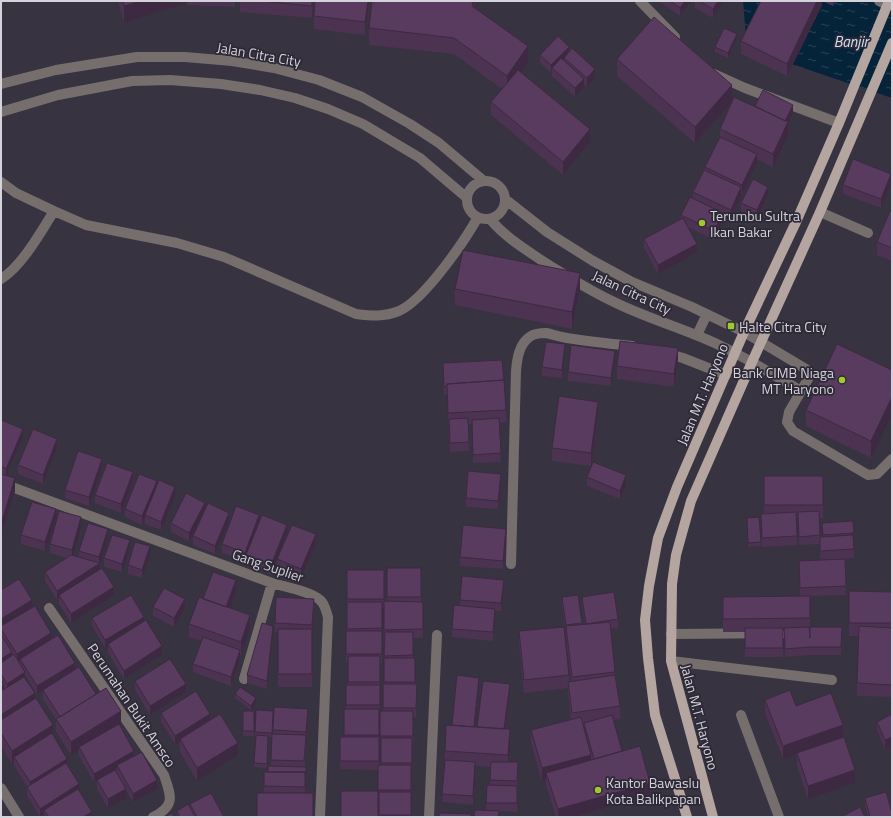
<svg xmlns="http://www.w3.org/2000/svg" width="893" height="818" font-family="'Titillium Web',sans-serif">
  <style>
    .water { fill: url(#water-ripples) }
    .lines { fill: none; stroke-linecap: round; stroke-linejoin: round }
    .minor { stroke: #766e6c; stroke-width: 10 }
    .major { stroke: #b4a5a0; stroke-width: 10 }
    .wall { fill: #4c3352 }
    .shaded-wall { fill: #3e2942 }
    .building { fill: #583b5f; stroke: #3e2942 }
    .poi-dot { fill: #9fca2c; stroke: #2d2936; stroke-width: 1.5 }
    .labels { text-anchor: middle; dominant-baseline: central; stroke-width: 3.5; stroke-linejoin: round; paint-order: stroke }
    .street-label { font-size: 14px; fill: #d4d2da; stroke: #2d2936 }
    .poi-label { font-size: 14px; fill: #d4d2da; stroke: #2d2936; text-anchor: start }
    .water-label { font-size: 15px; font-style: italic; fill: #cce5fa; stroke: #2d2936 }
  </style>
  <defs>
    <pattern id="water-ripples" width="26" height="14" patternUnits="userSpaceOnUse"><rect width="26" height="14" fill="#05243a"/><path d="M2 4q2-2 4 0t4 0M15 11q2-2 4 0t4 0" fill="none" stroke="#294356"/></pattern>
  </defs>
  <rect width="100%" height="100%" fill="#373340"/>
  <path class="water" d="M743 1H892V98L747 49Z"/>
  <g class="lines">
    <path class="minor" d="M640 1 675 37
      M879 1 887 5
      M714 74 745 88 839 123
      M1 84 56 70 137 57H185L232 61 274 68 319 80 362 97 410 124 439 143 484 181
      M1 112 58 95 132 81 170 80 221 84 260 90 295 98 328 109 363 124 420 158 467 198
      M467 200a19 19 0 1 1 38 0a19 19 0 1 1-38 0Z
      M1 182 16 193 54 211 86 225 177 243 224 257 356 314C373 316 383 317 399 311 424 300 464 242 478 217
      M505 199 547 232 593 261 630 281 692 307 744 332 806 369 809 375 808 379 789 412 787 422 793 431 868 475 877 474 892 459
      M820 212 868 233
      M490 219C505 237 525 249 544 262 565 275 587 289 610 300 645 318 683 328 719 345 747 358 774 375 801 391
      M1 279C22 266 41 232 54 211
      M697 335 707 314
      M666 353 683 358 726 375
      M1 483 272 583C285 587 310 591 320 600 325 604 326 611 328 617L320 817
      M511 564 516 371C517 359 519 343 531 336 536 333 541 333 546 333 555 335 564 338 574 339 593 342 613 344 632 346
      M49 608 164 775C171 796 176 806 153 817
      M671 634 797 633
      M671 661 832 680
      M244 679 272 583
      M741 715 779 817
      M1 788 19 817
      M429 817 437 635"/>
    <path class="major" d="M687 817 655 715 648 658 645 620 649 586 658 538 677 487 744 332 796 222 839 123 889 1
      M713 817 671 661 672 584 676 555 691 501 752 362 820 212 892 43"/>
  </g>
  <path class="wall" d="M118 1H235V7L187 5V3L124 23Z
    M240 1H313L312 18 240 12Z
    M369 1 365 35 314 29V16Z
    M474 1V7L528 63 521 73 590 142 563 175 491 115V102L502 89 454 54 369 45V28Z
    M658 1H691L680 16Z
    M695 1H723L713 18 695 8Z
    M761 1H835L833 6 822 1V5L787 76 741 54V41Z
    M737 38 728 58 715 52V47Z
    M569 52 595 77 587 87 584 84V88L575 97 552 76V72L551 73 540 63V55Z
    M617 59 732 102 695 143 617 76Z
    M755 106 793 113 788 122V135L773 167 757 159V163L742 194 741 193V196L731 218 723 215V222L714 240 688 227 697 252 658 274 644 248V239L681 219V215L693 198V192L705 170V167L720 137V129L755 107Z
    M891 183 881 208 843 194V185Z
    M768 195 757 219 741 212V203Z
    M892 212V261L877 255V242Z
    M455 289H580L572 329 455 305Z
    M565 353 562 378 542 376V367Z
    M615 360 611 386 568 381V372Z
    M678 361 674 387 617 379V366Z
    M443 363 506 410V422L499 423 501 462 473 463 472 424H468L469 451 450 452 447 395H444Z
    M892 370 871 458 806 426V410Z
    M598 414 591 466 552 461V448Z
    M1 420 23 438 7 476 15 491 1 537Z
    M57 448 43 484 18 474V465Z
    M102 468 89 506 65 498V490Z
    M764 476H823V518H820V537H823L822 523 853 521 854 558 828 560 845 559 846 595 810 596V631H809L810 638 842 627 841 655H809L785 657 784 631H783V657H745V632H723V597L800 596 799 561 820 560V544L799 545 798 518H796L797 545 762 547 761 514H764Z
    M587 477 626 484 620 499 587 486Z
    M133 481 121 513 95 503V495Z
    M501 483 498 509 466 507V498Z
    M157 487 175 496 161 530 145 524V518L142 525 125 517V509Z
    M205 510 229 521 215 554 193 545V536L201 519 189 541 171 532V523Z
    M759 517 761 546 748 547 747 523Z
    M56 518 45 551 21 544V535Z
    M259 522 287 533 271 574 246 564V557L245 561 222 553V544Z
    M81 526 72 556 79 558V551L108 538 100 565V569L114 595 71 623 59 604V599L57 600 45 581V572L67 558 50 553V544Z
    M506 538 503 569 460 566V557Z
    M316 543 301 578 277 568V559Z
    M130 549 122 572 104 567V558Z
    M150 555 142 578 128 574V565Z
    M387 568H421V602H423V638H413V658H415V684H417L416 717H413V744H412L411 817H379V799H378V770L340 769V737H344V709H346V685H348V663H346V631H347V570H384V608H382V663H380V714H379V765H381L380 711H383V684H384V601H387Z
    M504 588 501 611H495L493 641 452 637V629L460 606V600Z
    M236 589 229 608 250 628 241 655 240 654V659L231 686 193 672V664L202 641 189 637V624L203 599Z
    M1 590 32 607 51 639 75 670 121 724H119L134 756 157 789 133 802 126 790V798L108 808 97 789V781L94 782 79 756V750L71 755 56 732V720L43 699V691L37 694 25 675V678L35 699 53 735 92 817H44V815L40 817 27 796V787L14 765V762L12 764 1 746Z
    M849 591 892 592V697L857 696V683L859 636H849Z
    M562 597 582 623V625L585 624 582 605V597L618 619V628L610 629 615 675 620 706V719L613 720 622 751 650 795 574 817H556L546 785V780L542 781 531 743V730L571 719 568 694V688L524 693 519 644V631L569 675V682L571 681 566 639V634L562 606Z
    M153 607 185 608 174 627 153 616Z
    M314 608 312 634V687H278V632H275V623Z
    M92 618 144 622 162 655 124 679 108 653V647L105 648 92 626Z
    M273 634 267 689 247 683V675Z
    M135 681 186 692 150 715 135 690Z
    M479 686 475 727H477L510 693 506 729 510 742 508 762H518L517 812 499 811 486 810 487 785H490L491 767 475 766 473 805 442 802 445 751 452 725Z
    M235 694 256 703 251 710 235 698Z
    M765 700 796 706 843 737 855 783 808 799 797 766V754L783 759 765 713Z
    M274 707 308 717 306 741 305 767V793H264V772H268L271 766 272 737H268L267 768 254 767 256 736H255V732L273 711 272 734H273Z
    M243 711H254V736H243Z
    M161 713 210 720 238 755 197 781 180 752V741L175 744 161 722Z
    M892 714V745L885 749 877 730V722Z
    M865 798 892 817H868L865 806Z
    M190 804 224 817H177V811L190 808Z"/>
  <path class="shaded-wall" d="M141 1H187V3L124 23V6Z
    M312 1H313L312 18Z
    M368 1H369L365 35V22Z
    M685 1H691L680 16V8Z
    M718 1H723L713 18V9Z
    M817 1H822V5L787 76V64Z
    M833 1H835L833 6Z
    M737 34V38L728 58V53Z
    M528 46V63L507 93V76Z
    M569 47V55L564 58V60L555 70 552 68V72L551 73V65Z
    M595 69V77L587 87V78Z
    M584 79V88L575 97V88Z
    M732 85V102L695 143V127Z
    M793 105V113L785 129V121Z
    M788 122V135L773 167V154Z
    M590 129V142L563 175V162Z
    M757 154V163L742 194V185Z
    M891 174V183L881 208V199Z
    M741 187V196L731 218V210Z
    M768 187V195L757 219V210Z
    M723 213V222L714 240V231Z
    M697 244V252L658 274V265Z
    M580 273V289L572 329V312Z
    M565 344V353L562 378V370Z
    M678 348V361L674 387V374Z
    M615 351V360L611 386V378Z
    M892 397V413L871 458V441Z
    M598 402V414L591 466V453Z
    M23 429V438L6 477V469Z
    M57 439V448L43 484V475Z
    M102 459V468L89 506V497Z
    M133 472V481L121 513V504Z
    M501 474V483L498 509V501Z
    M626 475V484L620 499V491Z
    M15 478V491L1 537V524Z
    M157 481V490L145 515V518L142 525V516Z
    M175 487V496L161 530V522Z
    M205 503V511L189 541V533Z
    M56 509V518L45 551V542Z
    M229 513V521L215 554V546Z
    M259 515V523L246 555 245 561V553Z
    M81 517V526L72 559V550Z
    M287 525V533L271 574V565Z
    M108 529V538L100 565V572L59 595V599L57 600V591L99 564V557Z
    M506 529V538L503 569V561Z
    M316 534V543L301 578V569Z
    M130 540V549L122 572V564Z
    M150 546V555L142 578V570Z
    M236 580V589L226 618V609Z
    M504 580V588L501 611V603Z
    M114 587V595L71 623V614Z
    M185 599V608L174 627V618Z
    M314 599V608L312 634V625Z
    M32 600V609L1 628V619Z
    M495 609V618L493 641V632Z
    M250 615V628L241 655V642Z
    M144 617V626L108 644V647L105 648V640Z
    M273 626V634L267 689V681Z
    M51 633V641L20 659V661L17 663V654Z
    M162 646V655L124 679V671Z
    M240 650V659L231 686V677Z
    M12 652V661L1 668V659Z
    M75 663V671L37 694V686Z
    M25 672V681L7 692V684Z
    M479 678V686L474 737V728Z
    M186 684V692L150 715V706Z
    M510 684V693L504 739V730Z
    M4 685V694L1 696V687Z
    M35 693V702L1 723V715Z
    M256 698V703L251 710V706Z
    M308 709V717L306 741V732Z
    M121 711V724L80 749 79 747V750L71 755V742Z
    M210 714V722L180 739V741L175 744V736Z
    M53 725V738L14 757V762L12 764V751Z
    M843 725V737L783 759V746Z
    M510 729V742L508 768V755Z
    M892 737V745L885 749V740Z
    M238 743V755L197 781V768Z
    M134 751V760L117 765V769L94 782V774Z
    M591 755V768L546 773V780L542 781V768Z
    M67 759V767L30 791V782Z
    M475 762V771L473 805V796Z
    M855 770V783L808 799V786Z
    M157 780V789L133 802V794Z
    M650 783V795L574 817H558V809Z
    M79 784V793L44 810V815L40 817V809Z
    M126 789V798L108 808V799Z
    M92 812V817H83Z"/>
  <path class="building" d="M123 1H141L124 6Z
    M261 1H312V6Z
    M315 1H368L365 22 314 16Z
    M372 1H473L472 6 528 46 507 76 454 38 369 28Z
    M670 1H685L680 8Z
    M699 1H718L713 9Z
    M761 1H817L787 64 741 41Z
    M654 17 732 85 695 127 617 59Z
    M724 28 737 34 728 53 715 47Z
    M558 36 569 47 551 65 540 55Z
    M572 48 595 69 587 78 564 58Z
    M561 58 584 79 575 88 552 68Z
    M518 70 590 129 563 162 491 102Z
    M763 90 793 105 785 121 755 106Z
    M734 97 788 122 773 154 720 129Z
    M720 137 757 154 742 185 705 167Z
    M853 159 891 174 881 199 843 185Z
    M704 170 741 187 731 210 693 192Z
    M753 179 768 187 757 210 741 203Z
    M690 197 723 213 714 231 681 215Z
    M890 211 892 212V248L877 242Z
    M683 218 697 244 658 265 644 239Z
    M463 250 580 273 572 312 455 289Z
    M620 341 678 348 674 374 617 366Z
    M546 342 565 344 562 370 542 367Z
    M837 344 892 370V397L871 441 806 410Z
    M571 345 615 351 611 378 568 372Z
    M502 360 504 380 447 384V386L444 387 443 363Z
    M504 380 506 410 448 413 447 384Z
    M559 396 598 402 591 453 552 448Z
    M468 418 469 442 450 443 449 419Z
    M499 418 501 453 473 455 472 420Z
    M1 420 23 429 6 469 1 466Z
    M33 429 57 439 43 475 18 465Z
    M78 451 102 459 89 497 65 490Z
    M593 462 626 475 620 491 587 477Z
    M107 463 133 472 121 504 95 495Z
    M468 471 501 474 498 501 466 498Z
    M1 474 15 478 1 524Z
    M139 474 157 481 142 516 125 509Z
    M764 476H823V505H764Z
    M159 480 175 487 161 522 145 515Z
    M186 493 205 503 189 533 171 523Z
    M32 502 56 509 45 542 21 535Z
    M208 503 229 513 215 546 193 536Z
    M236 506 259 515 245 553 222 544Z
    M59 511 81 517 72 550 50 544Z
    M819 511 820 535 799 537 798 512Z
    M796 512 797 536 762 538 761 514Z
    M262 515 287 525 271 565 246 555Z
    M759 517 761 542 748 543 747 518Z
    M853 521 854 533 823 535 822 523Z
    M88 523 108 529 99 557 79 551Z
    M292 525 316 534 301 569 277 559Z
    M463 525 506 529 503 561 460 557Z
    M112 535 130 540 122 564 104 558Z
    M853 535 854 549 820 551V537Z
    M135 542 150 546 142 570 128 565Z
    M71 555 100 563 57 591 45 572Z
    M845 559 846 586 800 588 799 561Z
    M102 568 114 587 71 614 59 595Z
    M387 568H421V597H387Z
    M347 570H384V599H347Z
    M213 572 236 580 226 607 203 599Z
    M462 576 504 580 501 603 460 600Z
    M19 579 32 600 1 619V590Z
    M164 588 185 599 174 618 153 607Z
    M849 591 892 592V623H849Z
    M614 592 618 619 586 624 582 597Z
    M131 595 144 617 105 640 92 618Z
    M578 595 582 623 566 625 562 597Z
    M810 596V618L723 619V597Z
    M199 597 250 615 241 642 189 624Z
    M276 597 314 599 312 625 275 623Z
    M384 601 423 602V629L384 630Z
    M347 602H382V628L347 629Z
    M454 605 495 609 493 632 452 629Z
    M35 606 51 633 17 654 1 629V626Z
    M146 620 162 646 124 671 108 644Z
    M610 622 615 672 572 677 566 626Z
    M262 623 273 626 267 681 247 675Z
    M859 626 892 628V685L857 683Z
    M564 627 569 675 524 680 519 631Z
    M809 627 810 638V627H842L841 647H809L785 649 784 628Z
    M745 628H783V648H745Z
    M278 629H312V674H278Z
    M346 631H382V654H346Z
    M385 632H413V655L384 656Z
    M1 635 12 652 1 659Z
    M58 635 75 663 37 686 20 659Z
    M203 637 240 650 231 677 193 664Z
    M14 654 25 672 7 684 1 674V663Z
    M348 656H380V682H348Z
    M384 658H415V682H384Z
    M170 659 186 684 150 706 135 681Z
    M79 667 96 694 60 717 43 690Z
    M457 675 479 678 474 727 452 725Z
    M615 675 620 706 572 713 568 682Z
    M24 677 35 693 1 715V691Z
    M1 680 4 685 1 687Z
    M483 681 510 684 504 729 477 727Z
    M383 684H417L416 708H383Z
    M346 685H380V705H346Z
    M240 687 256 698 251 706 235 694Z
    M106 688 121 711 71 742 56 719Z
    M790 690 796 706 831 693 843 725 783 746 765 700Z
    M196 691 210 714 175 736 161 713Z
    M36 698 53 725 12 751 1 733V720Z
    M274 707 308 709 306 732 273 730Z
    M344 709H379V735H344Z
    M256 710 273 711 272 733 255 732Z
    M243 711H254V731H243Z
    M380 711H413V736H380Z
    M220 714 238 743 197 768 180 739Z
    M892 714V737L885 740 877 722Z
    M612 715 622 751 594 759 584 723Z
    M581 717 591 755 542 768 531 730Z
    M119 724 134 751 94 774 79 747Z
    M446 725 510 729 508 755 445 751Z
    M52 733 67 759 30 782 14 757Z
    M272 734 306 735 304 761 271 760Z
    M256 735 268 736 267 764 254 763Z
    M340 737H379V761H340Z
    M844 737 855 770 808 786 797 753Z
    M381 738H412V763H381Z
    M640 746 650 783 558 809 546 773Z
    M142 752 157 780 133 794 117 765Z
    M445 760 475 762 473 796 442 794Z
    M491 762H518L517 781 490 780Z
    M66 763 79 784 40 809 27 787Z
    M378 765H411V790H378Z
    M268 766 306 767V774L305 772H268Z
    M115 770 126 789 108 799 97 780Z
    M264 772H305V787L264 786Z
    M487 785 517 786V803H486Z
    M78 789 92 812 83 817H49L44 810Z
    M341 791H378V817H341Z
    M379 792H411V815H379Z
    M886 792 892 813V817H870L865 798Z
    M211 793 224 817H197L190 804Z
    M257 793H313V817H257Z
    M188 804 195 817H180L177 811Z
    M860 807 865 817H841Z
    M475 810 499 811 498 817H474Z
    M1 813 4 817H1Z
    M172 813 174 817H165Z
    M439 813 471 814V817H439Z"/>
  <g class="poi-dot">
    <circle cx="702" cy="223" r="4"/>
    <rect x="727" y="322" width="8" height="8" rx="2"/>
    <circle cx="842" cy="380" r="4"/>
    <circle cx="598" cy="790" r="4"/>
  </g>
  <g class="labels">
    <g class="street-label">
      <text transform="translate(259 54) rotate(10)">Jalan Citra City</text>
      <text transform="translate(632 292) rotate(25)">Jalan Citra City</text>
      <text transform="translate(702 394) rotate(-67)">Jalan M.T. Haryono</text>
      <text transform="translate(268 565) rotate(19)">Gang Suplier</text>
      <text transform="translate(132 705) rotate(56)">Perumahan Bukit Amsco</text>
      <text transform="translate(700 717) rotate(75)">Jalan M.T. Haryono</text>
    </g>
    <g class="poi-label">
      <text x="710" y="215">Terumbu Sultra<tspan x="710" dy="16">Ikan Bakar</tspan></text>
      <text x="739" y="326">Halte Citra City</text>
      <text x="834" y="372" text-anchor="end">Bank CIMB Niaga<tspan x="834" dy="16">MT Haryono</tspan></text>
      <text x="606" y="782">Kantor Bawaslu<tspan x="606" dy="16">Kota Balikpapan</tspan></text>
    </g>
    <g class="water-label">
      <text x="851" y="41">Banjir</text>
    </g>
  </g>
  <rect width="893" height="818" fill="none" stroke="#d4d2da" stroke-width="4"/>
</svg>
